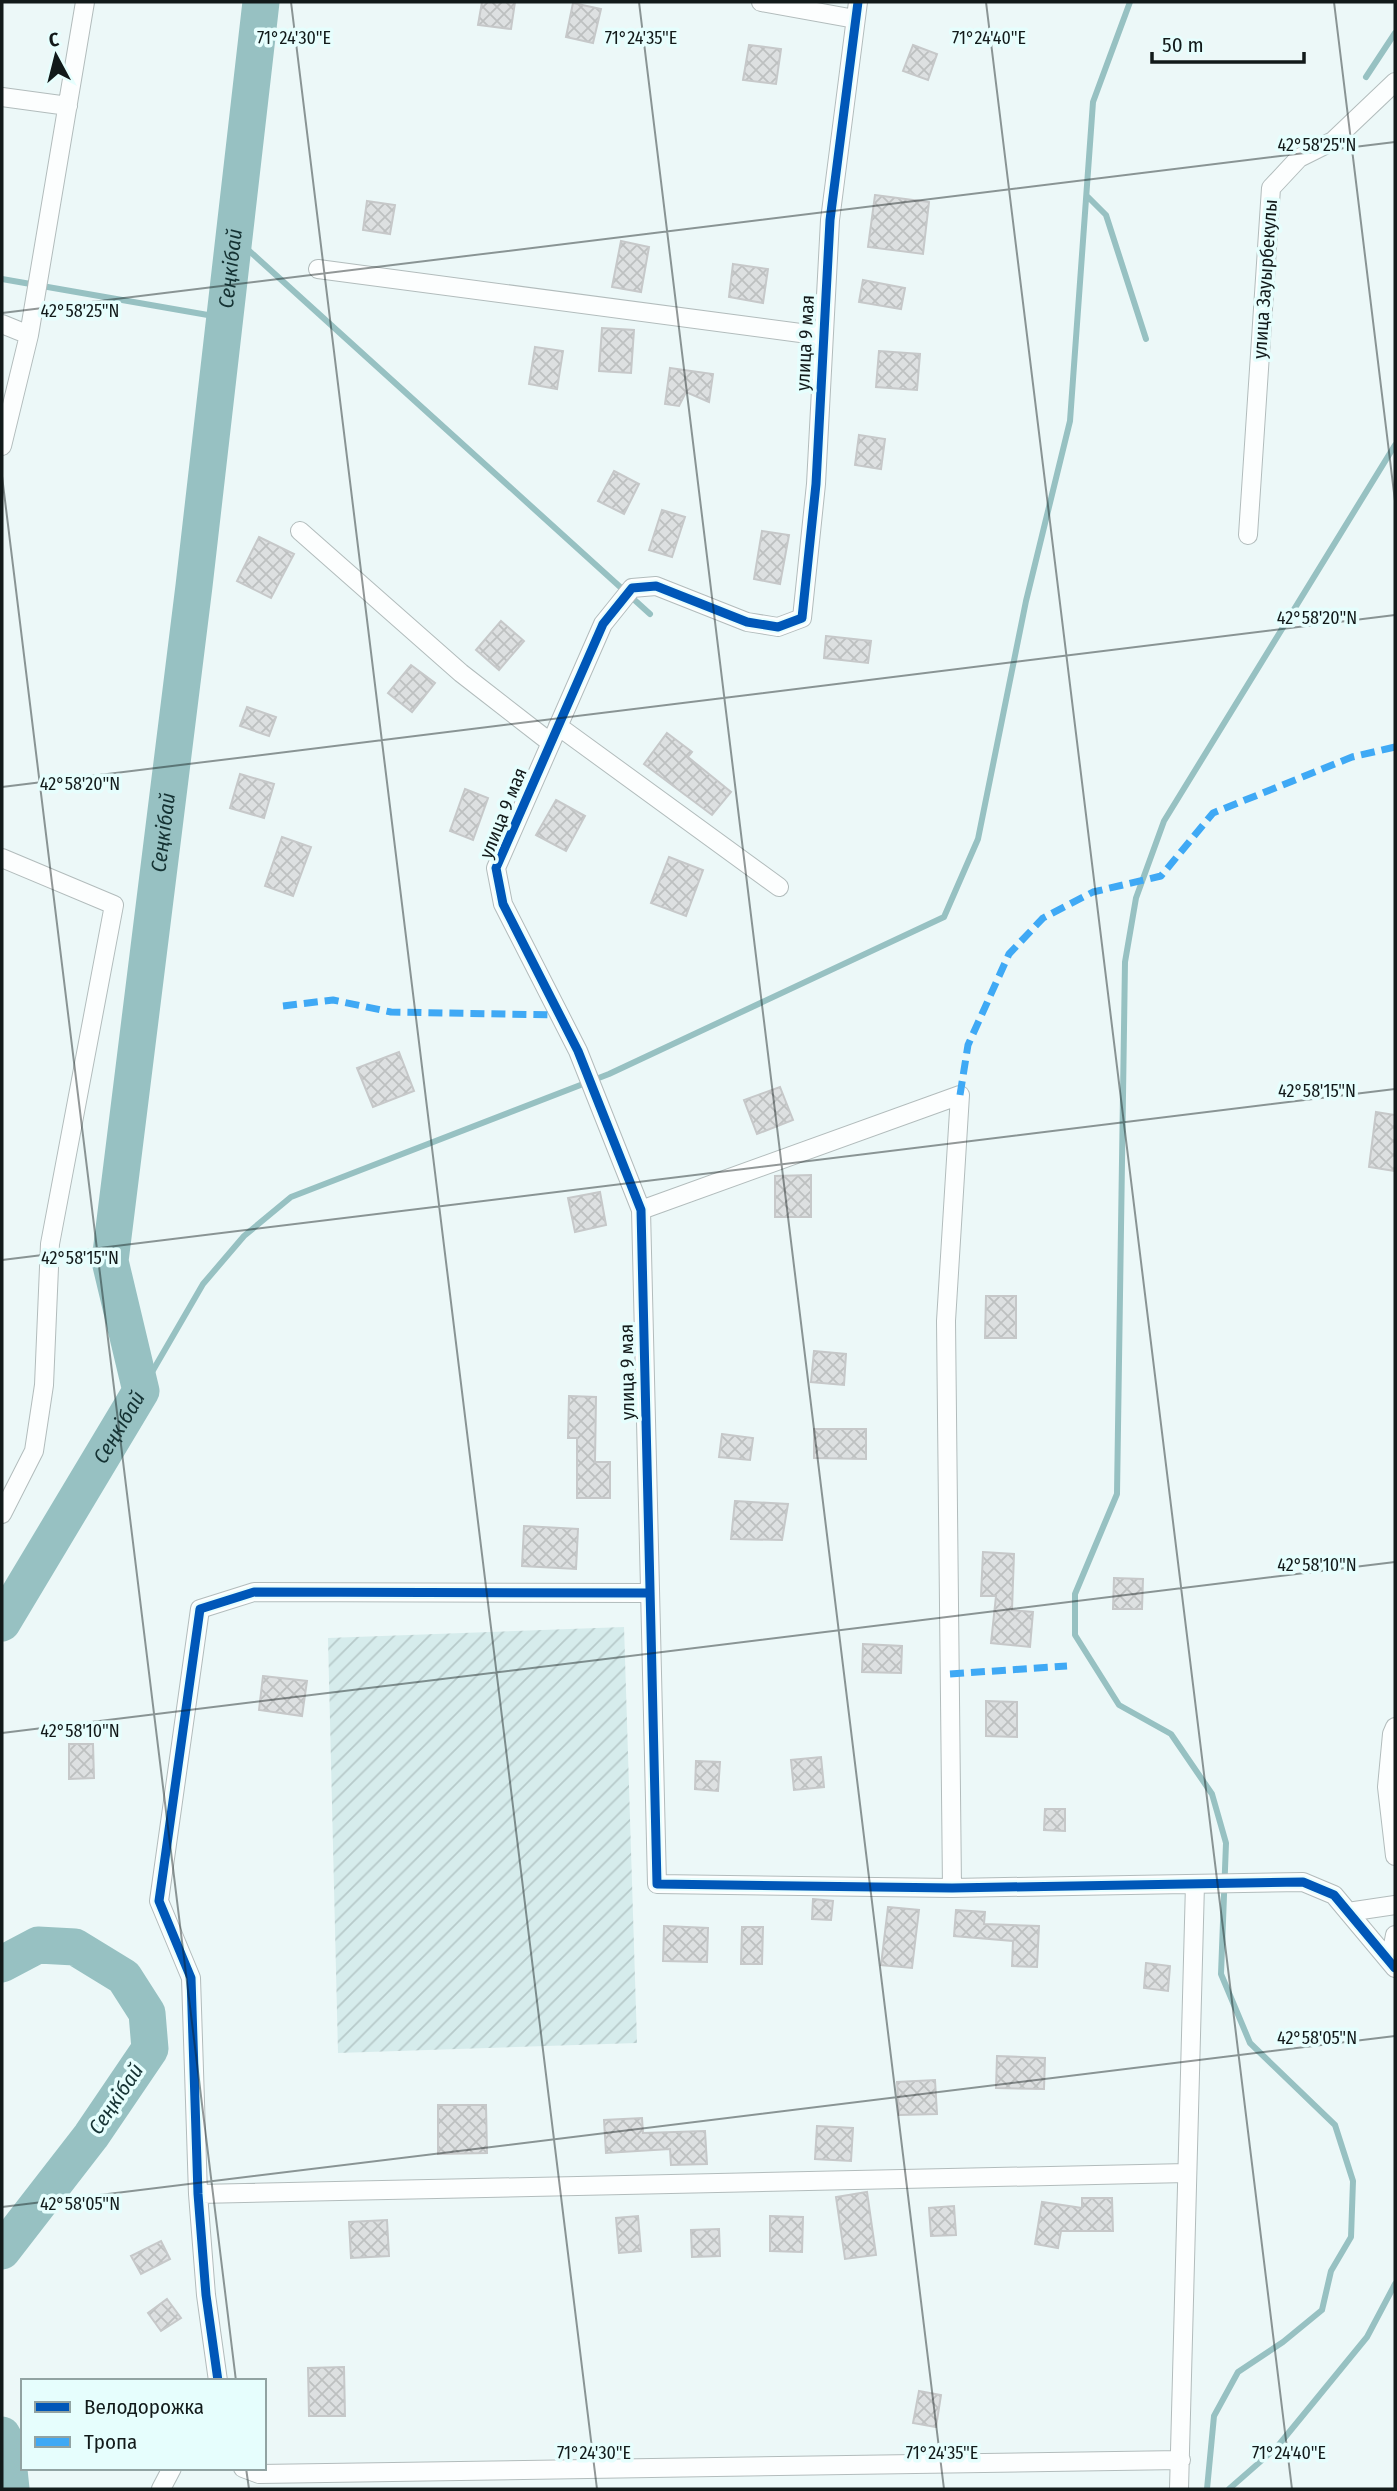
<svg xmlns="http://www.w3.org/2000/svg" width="1397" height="2491" font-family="'Fira Sans Condensed',sans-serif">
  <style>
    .industrial { fill: url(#industrial-furrows) }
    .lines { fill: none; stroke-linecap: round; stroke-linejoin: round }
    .stream { stroke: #97c1c2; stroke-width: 6 }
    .river { stroke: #97c1c2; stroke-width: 37 }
    .building { fill: url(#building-cross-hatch); stroke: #c6c8c9; stroke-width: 2 }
    .minor-casing { stroke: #b2bcbc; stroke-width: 20 }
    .minor { stroke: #fcfefe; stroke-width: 18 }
    .quiet { stroke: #3fa9f5; stroke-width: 7; stroke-dasharray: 14 7; stroke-linecap: butt }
    .cycleway-casing { stroke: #e6fefd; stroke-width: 13 }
    .cycleway { stroke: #0057b8; stroke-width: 9 }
    .ticks { fill: none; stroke: #121a1a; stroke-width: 2; stroke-opacity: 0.45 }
    .labels { text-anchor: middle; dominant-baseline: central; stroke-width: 7; stroke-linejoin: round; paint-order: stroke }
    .street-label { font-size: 19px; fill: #121a1a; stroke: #e6fefd }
    .water-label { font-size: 21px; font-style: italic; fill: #153233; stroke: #e6fefd }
    .ticks-label { font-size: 18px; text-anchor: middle; fill: #121a1a; stroke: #e6fefd; stroke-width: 7; stroke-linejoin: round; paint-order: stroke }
  </style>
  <defs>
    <pattern id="industrial-furrows" width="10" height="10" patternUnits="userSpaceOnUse" patternTransform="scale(1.75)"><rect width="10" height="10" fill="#d6ecec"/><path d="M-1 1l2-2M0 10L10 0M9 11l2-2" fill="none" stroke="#b7caca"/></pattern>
    <pattern id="building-cross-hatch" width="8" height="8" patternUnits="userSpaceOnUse" patternTransform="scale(1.75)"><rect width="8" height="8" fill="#dde0e1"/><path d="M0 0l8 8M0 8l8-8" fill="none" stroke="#bdc0c0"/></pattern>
  </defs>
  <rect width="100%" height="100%" fill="#ecf8f8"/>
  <path class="industrial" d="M624 1627 637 2043 338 2053 328 1638Z"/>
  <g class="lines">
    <path class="stream" d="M1366 77 1395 33
      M1087 196 1106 215 1146 339
      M234 237 650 614
      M2 279 225 318
      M141 1391 203 1284 244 1236 291 1197 609 1074 944 917 978 839 1026 601 1070 421 1093 102 1130 2
      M1207 2489 1214 2416 1238 2372 1283 2342 1322 2310 1331 2271 1351 2237 1353 2181 1335 2125 1250 2043 1221 1974 1226 1843 1212 1794 1171 1734 1119 1705 1075 1635V1594L1117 1494 1125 962 1136 898 1164 821 1395 445
      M1229 2489 1277 2447 1367 2337 1395 2284"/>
    <g class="river">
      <path id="s1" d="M2 1623 141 1391 110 1261 194 586 261 2"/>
      <path d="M2 1964 38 1945 75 1947 124 1977 147 2013 150 2049 91 2136 2 2251"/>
      <path d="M2 2435 6 2442 11 2489"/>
    </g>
  </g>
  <path class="building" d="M482 2H515L511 29 478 25Z
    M573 3 601 9 593 43 566 37Z
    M749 45 781 49 776 84 743 80Z
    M913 45 937 54 928 80 903 71Z
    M875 195 929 202 923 254 868 247Z
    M367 201 395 205 390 234 363 230Z
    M621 241 649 247 641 292 612 287Z
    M733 264 768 269 763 303 729 297Z
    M863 280 905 288 901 309 859 302Z
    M602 328 634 330 631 373 599 371Z
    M535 347 563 351 557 389 529 384Z
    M879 351 920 354 917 390 876 387Z
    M670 368 713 374 709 402 686 392 679 406 665 404Z
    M859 435 885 439 881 469 855 465Z
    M614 471 639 484 624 514 598 501Z
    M662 510 685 517 672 557 649 550Z
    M762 531 789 535 780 584 754 579Z
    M259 537 294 554 271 598 237 581Z
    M501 621 524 641 499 670 476 650Z
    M826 636 871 641 868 663 824 658Z
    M411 665 435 683 412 712 388 693Z
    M247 707 276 717 269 736 240 726Z
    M667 733 692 752 688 757 731 792 712 815 644 764Z
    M240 774 274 784 264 818 230 808Z
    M465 789 488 798 473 840 450 831Z
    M556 800 585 816 566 851 536 835Z
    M282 837 311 847 293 896 265 886Z
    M669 857 703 870 686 916 651 903Z
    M399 1052 414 1091 373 1107 357 1068Z
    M780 1087 793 1120 757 1134 744 1100Z
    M1376 1112 1395 1115V1171L1369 1167Z
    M811 1175V1217H775V1176Z
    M600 1192 606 1225 575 1232 568 1198Z
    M986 1296H1016V1338H985Z
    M814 1351 846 1354 844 1385 811 1382Z
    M569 1396 596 1397 595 1462H610V1498H577V1438H568Z
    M814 1429H866V1459L814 1458Z
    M722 1434 753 1438 750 1460 719 1457Z
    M735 1501 788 1504 782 1540 731 1539Z
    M524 1526 578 1529 576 1569 522 1566Z
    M983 1552 1014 1554 1012 1610 1033 1612 1030 1647 991 1643 996 1596H981Z
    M1114 1578 1143 1579 1142 1609H1113Z
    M863 1644 902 1646 901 1673 862 1672Z
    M263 1676 307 1681 302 1716 259 1710Z
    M986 1701 1017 1702V1737L986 1736Z
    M69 1744H93L94 1778 69 1779Z
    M821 1757 824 1787 794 1790 791 1760Z
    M696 1761 720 1762 718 1791 695 1789Z
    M1045 1809H1065V1831L1044 1830Z
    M813 1899 833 1901 831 1920 812 1919Z
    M888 1907 919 1910 912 1968 881 1965Z
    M956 1910 985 1912 984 1924 1039 1926 1037 1967 1012 1966 1013 1941 954 1936Z
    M664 1926 708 1928 707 1962 663 1961Z
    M742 1927H763L762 1964H741Z
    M1146 1963 1170 1966 1168 1991 1144 1988Z
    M997 2056 1045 2058 1044 2089 996 2088Z
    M935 2080 937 2114 899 2115 897 2082Z
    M438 2105H486L487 2153 438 2154Z
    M642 2118 643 2133 705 2131 707 2164 671 2165 670 2149 606 2153 604 2120Z
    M817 2126 853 2128 851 2161 815 2159Z
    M867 2192 876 2255 845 2259 836 2197Z
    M1082 2198H1112L1113 2231H1061L1058 2248 1035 2244 1042 2202 1082 2208Z
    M954 2206 956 2235 931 2236 929 2208Z
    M638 2216 641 2251 619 2253 616 2218Z
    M770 2216 803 2217 802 2252 770 2251Z
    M387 2220 389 2256 351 2258 349 2222Z
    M719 2229 720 2256 692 2257 691 2230Z
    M161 2241 170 2259 141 2274 131 2256Z
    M167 2299 181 2318 161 2331 148 2313Z
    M344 2367 345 2416H309L308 2368Z
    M919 2391 941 2395 936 2427 913 2423Z"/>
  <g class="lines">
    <g class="minor-casing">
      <path id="minor" d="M761 2 855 19
        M858 2 830 220 816 484 802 618 778 627 747 622 656 586 632 588 603 624 496 868 503 904 578 1051 641 1210 657 1884 952 1888 1303 1882 1334 1895 1395 1968
        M2 97 68 106
        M318 269 823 336
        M2 324 29 335
        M2 446 29 335 85 2
        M300 531 461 673 551 743
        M1248 535 1271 188 1299 158 1333 141 1395 82
        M558 726 779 887
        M2 858 114 905 50 1244 44 1385 34 1451 2 1514
        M641 1210 960 1095 946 1321 952 1888
        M1395 1727 1392 1734 1387 1787 1395 1856
        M1348 1912 1395 1905
        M1390 1962 1395 1935
        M198 2194 1187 2173
        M218 2381 206 2295 198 2194 191 1978 159 1901 200 1609 254 1592 649 1593
        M243 2468 259 2474 1181 2460
        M161 2489 172 2468
        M1179 2489 1195 1884"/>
    </g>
    <use href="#minor" class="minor"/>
    <path class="quiet" d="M283 1006 333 1000 391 1012 560 1015
      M960 1095 968 1045 1009 954 1043 918 1093 892 1161 876 1213 813 1352 757 1395 747
      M950 1674 1067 1666"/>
    <g class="cycleway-casing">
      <path id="cycleway" d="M858 2 830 220 816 484 802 618 778 627 747 622 656 586 632 588 603 624 496 868 503 904 578 1051 641 1210 657 1884 952 1888 1303 1882 1334 1895 1395 1968
        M218 2381 206 2295 198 2194 191 1978 159 1901 200 1609 254 1592 649 1593"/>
    </g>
    <use href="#cycleway" class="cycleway"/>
  </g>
  <path class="ticks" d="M291 2 597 2489M639 2 944 2489M986 2 1292 2489M1334 2 1395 501M2 313 1395 142M2 476 236 2381M2 787 1395 615M2 1260 1395 1089M2 1733 1395 1562M2 2207 1395 2036M246 2468 249 2489"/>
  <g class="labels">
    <g class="street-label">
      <text transform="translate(1265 279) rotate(-86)">улица Зауырбекулы</text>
      <text transform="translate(805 343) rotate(-87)">улица 9 мая</text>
      <text transform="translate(503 813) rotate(-68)">улица 9 мая</text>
      <text transform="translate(627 1372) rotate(-91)">улица 9 мая</text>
    </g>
    <g class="water-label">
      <text stroke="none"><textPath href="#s1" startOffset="1404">Сеңкібай</textPath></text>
      <text stroke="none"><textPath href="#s1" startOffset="836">Сеңкібай</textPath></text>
      <text stroke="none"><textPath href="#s1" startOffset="228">Сеңкібай</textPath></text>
      <text transform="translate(116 2099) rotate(-56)">Сеңкібай</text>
    </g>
  </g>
  <g class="ticks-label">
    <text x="294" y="44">71°24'30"E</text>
    <text x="641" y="44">71°24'35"E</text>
    <text x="989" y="44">71°24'40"E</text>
    <text x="1317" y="151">42°58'25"N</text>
    <text x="80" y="317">42°58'25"N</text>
    <text x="1317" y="624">42°58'20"N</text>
    <text x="80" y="790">42°58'20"N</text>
    <text x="1317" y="1097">42°58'15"N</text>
    <text x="80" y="1264">42°58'15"N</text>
    <text x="1317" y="1571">42°58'10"N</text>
    <text x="80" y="1737">42°58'10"N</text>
    <text x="1317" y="2044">42°58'05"N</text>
    <text x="80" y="2210">42°58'05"N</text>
    <text x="594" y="2459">71°24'30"E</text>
    <text x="942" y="2459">71°24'35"E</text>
    <text x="1289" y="2459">71°24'40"E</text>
  </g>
  <rect width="1397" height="2491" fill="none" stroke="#121a1a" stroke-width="7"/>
  <rect x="21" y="2379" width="245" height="91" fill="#e6fefd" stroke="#91a3a2" stroke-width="2"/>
  <rect x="35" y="2402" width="35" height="10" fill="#0057b8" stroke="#91a3a2" stroke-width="2"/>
  <text x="84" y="2414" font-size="21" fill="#121a1a">Велодорожка</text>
  <rect x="35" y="2437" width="35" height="10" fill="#3fa9f5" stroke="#91a3a2" stroke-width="2"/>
  <text x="84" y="2449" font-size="21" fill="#121a1a">Тропа</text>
  <g transform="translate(56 56) rotate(353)" stroke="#e6fefd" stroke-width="5" paint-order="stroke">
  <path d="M0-5L12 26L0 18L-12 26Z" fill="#121a1a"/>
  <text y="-10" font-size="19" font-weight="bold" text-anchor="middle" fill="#121a1a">С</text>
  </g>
  <path d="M1152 52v10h152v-10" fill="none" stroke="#121a1a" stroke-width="3.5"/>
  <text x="1162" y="52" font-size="21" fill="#121a1a" stroke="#e6fefd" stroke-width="5" paint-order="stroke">50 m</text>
</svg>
